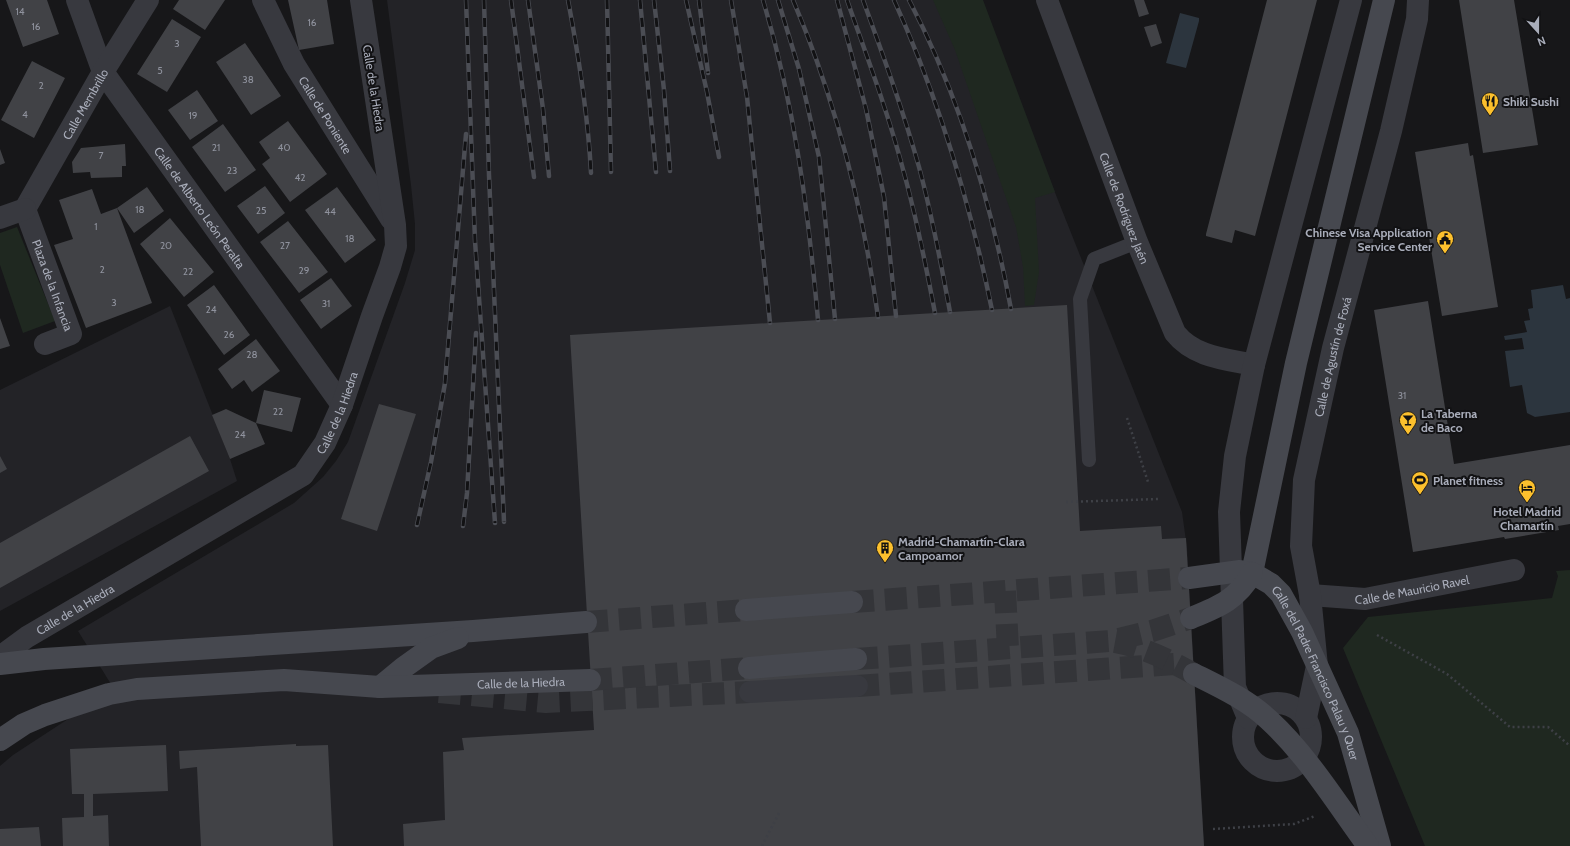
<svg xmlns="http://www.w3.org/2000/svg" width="1570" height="846" font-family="Cabin,sans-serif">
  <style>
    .built { fill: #232327 }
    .green { fill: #1f2820 }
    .water { fill: #2c353e }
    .building { fill: #414246 }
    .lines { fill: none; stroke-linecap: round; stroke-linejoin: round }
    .street-tunnel { stroke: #343539; stroke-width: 22; stroke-dasharray: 22 11; stroke-linecap: butt }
    .secondary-tunnel { stroke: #343539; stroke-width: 22; stroke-dasharray: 22 11; stroke-linecap: butt }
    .path { stroke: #3e4046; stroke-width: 2.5; stroke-dasharray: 2 3; stroke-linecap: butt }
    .lane { stroke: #38393f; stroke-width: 14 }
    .street { stroke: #38393f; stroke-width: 22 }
    .secondary { stroke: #46484f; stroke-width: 22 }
    .rail-casing { stroke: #4b4d54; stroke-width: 4.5 }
    .rail { stroke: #121214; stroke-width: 3; stroke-dasharray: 9; stroke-linecap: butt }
    .secondary-bridge { stroke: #46484f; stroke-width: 22 }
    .labels { text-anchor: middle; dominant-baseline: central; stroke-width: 4; stroke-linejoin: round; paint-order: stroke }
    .number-label { font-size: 10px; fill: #8f929d }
    .street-label { font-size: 12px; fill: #a9adba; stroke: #121214 }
    .poi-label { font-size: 12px; font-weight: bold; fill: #a9adba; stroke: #121214; text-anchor: start }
  </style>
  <rect width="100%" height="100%" fill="#171719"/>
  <path class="built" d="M387 0H981L1019 102 1182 512 1187 548 1204 846H0V766L13 755 114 689 78 631 294 503 323 477 336 461 348 442 405 283 415 250V224L411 185Z
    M170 306 230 459 237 481 0 611V390Z"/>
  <path class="green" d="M933 0H983L1055 192 1035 198 1039 272 1034 305 1025 306 1023 267 1016 227 955 50Z
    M17 227 55 321 23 333 0 265V233Z
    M1570 570V846H1425L1343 648 1368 617 1552 598 1558 576 1556 571Z"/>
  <path class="water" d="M1180 13 1199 18V21L1186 68 1166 63Z
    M1563 285 1566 299 1570 298V412L1535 417 1527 413 1522 385 1510 387 1505 351 1524 349 1522 338 1505 340 1504 336 1527 332 1524 321 1530 320 1528 309 1533 308 1531 290Z"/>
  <path class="building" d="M6 0H47L59 34 23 47Z
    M179 0H225L205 30 173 9Z
    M288 0H327L334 44 299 50Z
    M1134 0H1144L1149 14 1139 17Z
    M1267 0H1317L1255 236 1235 230 1232 243 1206 236V234Z
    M1459 0H1514L1538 145 1483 153Z
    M172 19 201 37 167 92 137 74Z
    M1156 24 1162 43 1151 47 1144 27Z
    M245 43 281 96 251 115 216 62Z
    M32 61 65 78 34 138 1 120Z
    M197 90 218 121 190 140 168 110Z
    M288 121 327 174 290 202 262 164 270 158 259 142Z
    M223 124 256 170 225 192 192 147Z
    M1468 143 1470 156 1473 155 1498 307 1442 316 1415 152Z
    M125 144 126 166H122V177L91 178 90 172 73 173 72 162 81 148Z
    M0 149 5 163 0 165Z
    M265 186 285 213 258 234 237 206Z
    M147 187 164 211 134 233 117 208Z
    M337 187 376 240 345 263 305 210Z
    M92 189 101 214 117 208 152 303 86 328 54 245 73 239 59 200Z
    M170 218 214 272 184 297 140 244Z
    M288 221 328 272 299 293 260 242Z
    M331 278 352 306 321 329 300 300Z
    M214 285 250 335 224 355 187 305Z
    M1428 301 1454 464 1570 445V524L1558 526 1559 530 1505 539 1504 537 1413 552 1374 310Z
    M1067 305 1080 531 1161 526 1162 539 1186 538 1204 846H404L403 824 445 820 443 752 464 750 462 738 594 730 570 335Z
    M0 318 10 346 0 349Z
    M256 339 280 371 252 392 244 380 232 389 218 369Z
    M264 390 301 398 292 432 256 423 265 444 230 459 212 415 226 409 256 423Z
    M379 404 416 414 377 531 341 519Z
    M190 436 209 471 0 588V543Z
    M0 456 7 469 0 473Z
    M296 744V746L328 745 333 846H201L197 767 180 769 179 751Z
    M166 745 168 791 93 794V816L108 815 109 846H63L62 818 84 817V794H72L70 749Z
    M39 827 41 846H0V829Z"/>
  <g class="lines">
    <path class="street-tunnel" d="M857 686 1174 664
      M439 692 546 702 750 692"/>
    <path class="secondary-tunnel" d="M1005 591 1008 649
      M852 602 1189 578
      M586 622 746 610
      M1115 642C1143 647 1169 660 1194 674
      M856 659 1110 641 1152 631 1191 618
      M590 680 749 668"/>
    <path class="path" d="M1127 418 1148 482
      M1066 502 1159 499
      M1377 635 1447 674 1510 727H1548L1570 746
      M1213 829 1294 824 1315 816
      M762 846 779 813"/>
    <path class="lane" d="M1089 460 1080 299 1094 259 1137 242"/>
    <g class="street">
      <path id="s1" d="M77 0 103 72 342 405"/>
      <path id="s2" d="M263 0 294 64 391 219"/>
      <path id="s3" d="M1047 0 1137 242 1175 333C1194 357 1225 359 1254 365"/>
      <path id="s4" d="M25 209 103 72 148 0"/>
      <path id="s5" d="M25 209 71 334 45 344"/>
      <path d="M0 218 25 209"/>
      <path id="s6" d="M1310 595 1365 599 1514 570"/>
      <path id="s7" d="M0 657 27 637 303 475 325 443 342 405 372 316 390 267 396 246 395 225 361 0"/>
      <path d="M750 692 857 686"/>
      <circle cx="1277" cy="737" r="34"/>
      <path d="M1248 718 1235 687 1229 512 1235 456 1254 365 1351 0"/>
      <path id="s8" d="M1306 718 1317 666 1310 595 1301 546 1304 480 1333 348 1391 131 1417 19 1418 0"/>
    </g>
    <g class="secondary">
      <path d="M1252 573 1296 363 1384 0"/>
      <path d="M746 610 852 602"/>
      <path d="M0 664 44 659 473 631 586 622"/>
      <path d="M749 668 856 659"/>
      <path d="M380 687 403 668 431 648 458 638"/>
      <path id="s9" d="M0 740 24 724 45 715 109 694 137 689 284 680 380 687 590 680"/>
    </g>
    <g class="rail-casing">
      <path id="rail" d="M466 0 475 241 495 523
        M484 0 489 175 504 522
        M511 0 534 177
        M528 0 543 109 549 176
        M568 0C579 58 588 114 591 173
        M607 0 611 172
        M640 0 656 172
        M654 0 664 90 670 171
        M686 0 707 92 719 157
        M699 0 708 73
        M731 0 747 97 770 323
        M763 0C795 107 808 209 818 320
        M778 0 799 69 819 157 835 319
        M793 0C836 101 863 208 878 317
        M837 0 866 109 884 197 896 316
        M847 0C867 57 889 115 904 173 917 220 926 266 935 313
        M863 0C883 55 903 110 919 167 932 215 941 263 950 312
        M894 0C939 99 970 203 992 310
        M909 0C960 97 991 202 1011 309
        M417 525 431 462 445 383 466 134
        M463 526 467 493 476 333"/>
    </g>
    <use href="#rail" class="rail"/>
    <g class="secondary-bridge">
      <path id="s10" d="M1189 578 1240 571 1252 573 1271 584 1281 594 1302 632 1348 733 1380 846"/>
      <path d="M1191 618C1218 607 1237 600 1252 573"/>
      <path d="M1194 674C1220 687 1248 700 1269 720 1308 756 1337 804 1368 846"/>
    </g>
  </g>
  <defs>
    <g id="restaurant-pin" transform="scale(0.9)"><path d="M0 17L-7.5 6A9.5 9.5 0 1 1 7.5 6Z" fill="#fcc02d" stroke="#121214"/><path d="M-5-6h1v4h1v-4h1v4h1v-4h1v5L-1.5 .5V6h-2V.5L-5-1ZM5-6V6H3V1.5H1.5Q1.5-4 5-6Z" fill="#111"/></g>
    <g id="civic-pin" transform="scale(0.9)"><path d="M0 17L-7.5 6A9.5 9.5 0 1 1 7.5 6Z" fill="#fcc02d" stroke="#121214"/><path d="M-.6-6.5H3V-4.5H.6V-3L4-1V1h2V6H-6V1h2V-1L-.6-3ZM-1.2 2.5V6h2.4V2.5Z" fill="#111"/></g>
    <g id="bar-pin" transform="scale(0.9)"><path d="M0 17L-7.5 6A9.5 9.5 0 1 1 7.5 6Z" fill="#fcc02d" stroke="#121214"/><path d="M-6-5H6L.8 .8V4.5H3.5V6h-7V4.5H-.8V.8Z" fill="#111"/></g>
    <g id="stadium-pin" transform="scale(0.9)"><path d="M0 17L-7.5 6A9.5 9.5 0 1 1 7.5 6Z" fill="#fcc02d" stroke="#121214"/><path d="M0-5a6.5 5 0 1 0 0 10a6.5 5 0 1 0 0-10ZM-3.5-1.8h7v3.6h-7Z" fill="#111"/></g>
    <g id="hotel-pin" transform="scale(0.9)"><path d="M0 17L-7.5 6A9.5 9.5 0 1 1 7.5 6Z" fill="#fcc02d" stroke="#121214"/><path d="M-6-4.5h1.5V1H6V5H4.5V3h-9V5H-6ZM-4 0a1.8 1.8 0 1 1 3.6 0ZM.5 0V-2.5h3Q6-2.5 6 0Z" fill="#111"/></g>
    <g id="building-pin" transform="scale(0.9)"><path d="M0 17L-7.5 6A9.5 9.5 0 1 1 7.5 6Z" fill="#fcc02d" stroke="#121214"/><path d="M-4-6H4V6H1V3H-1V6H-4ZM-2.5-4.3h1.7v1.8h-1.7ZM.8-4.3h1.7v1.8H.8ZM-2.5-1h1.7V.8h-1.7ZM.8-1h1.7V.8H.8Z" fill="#111"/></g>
  </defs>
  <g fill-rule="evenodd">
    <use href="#restaurant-pin" x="1490" y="101"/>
    <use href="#civic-pin" x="1445" y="239"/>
    <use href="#bar-pin" x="1408" y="420"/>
    <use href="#stadium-pin" x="1420" y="480"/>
    <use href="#hotel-pin" x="1527" y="488"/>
    <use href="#building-pin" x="885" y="548"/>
  </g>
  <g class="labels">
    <g class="number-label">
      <text x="20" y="11">14</text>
      <text x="312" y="22">16</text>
      <text x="36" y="26">16</text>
      <text x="177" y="43">3</text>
      <text x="160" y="70">5</text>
      <text x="248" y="79">38</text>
      <text x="41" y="85">2</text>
      <text x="25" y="114">4</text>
      <text x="193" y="115">19</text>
      <text x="216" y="147">21</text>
      <text x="284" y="147">40</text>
      <text x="101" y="155">7</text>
      <text x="232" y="170">23</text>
      <text x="300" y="177">42</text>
      <text x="140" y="209">18</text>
      <text x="261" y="210">25</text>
      <text x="330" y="211">44</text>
      <text x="96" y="226">1</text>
      <text x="350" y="238">18</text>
      <text x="166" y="245">20</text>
      <text x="285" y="245">27</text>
      <text x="102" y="269">2</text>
      <text x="304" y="270">29</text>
      <text x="188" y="271">22</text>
      <text x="114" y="302">3</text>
      <text x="326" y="303">31</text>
      <text x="211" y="309">24</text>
      <text x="229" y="334">26</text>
      <text x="252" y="354">28</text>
      <text x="1402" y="395">31</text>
      <text x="278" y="411">22</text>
      <text x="240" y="434">24</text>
    </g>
    <g class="street-label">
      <text transform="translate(374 88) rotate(81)">Calle de la Hiedra</text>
      <text stroke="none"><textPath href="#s4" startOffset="121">Calle Membrillo</textPath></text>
      <text stroke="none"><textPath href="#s2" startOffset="131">Calle de Poniente</textPath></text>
      <text stroke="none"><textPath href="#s1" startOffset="243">Calle de Alberto León Peralta</textPath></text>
      <text stroke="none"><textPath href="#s3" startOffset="222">Calle de Rodríguez Jaén</textPath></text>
      <text stroke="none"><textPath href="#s5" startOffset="81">Plaza de la Infancia</textPath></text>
      <text stroke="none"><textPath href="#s8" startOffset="367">Calle de Agustín de Foxá</textPath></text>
      <text stroke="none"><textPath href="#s7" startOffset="425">Calle de la Hiedra</textPath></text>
      <text stroke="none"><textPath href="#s6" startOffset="103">Calle de Mauricio Ravel</textPath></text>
      <text stroke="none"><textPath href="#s7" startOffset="89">Calle de la Hiedra</textPath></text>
      <text stroke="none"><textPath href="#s10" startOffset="186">Calle del Padre Francisco Palau y Quer</textPath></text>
      <text stroke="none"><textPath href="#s9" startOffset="532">Calle de la Hiedra</textPath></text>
    </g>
    <g class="poi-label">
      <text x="1503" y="101">Shiki Sushi</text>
      <text x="1432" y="232" text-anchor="end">Chinese Visa Application<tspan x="1432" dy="14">Service Center</tspan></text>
      <text x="1421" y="413">La Taberna<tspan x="1421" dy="14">de Baco</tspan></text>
      <text x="1433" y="480">Planet fitness</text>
      <text x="1527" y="511" text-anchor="middle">Hotel Madrid<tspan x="1527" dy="14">Chamartín</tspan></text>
      <text x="898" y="541">Madrid-Chamartín-Clara<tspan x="898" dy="14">Campoamor</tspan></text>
    </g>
  </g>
  <g transform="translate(1538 32) rotate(159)" stroke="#121214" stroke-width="3" paint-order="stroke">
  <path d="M0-3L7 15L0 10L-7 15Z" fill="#a9adba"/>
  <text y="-6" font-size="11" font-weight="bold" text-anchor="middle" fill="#a9adba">N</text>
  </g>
</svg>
